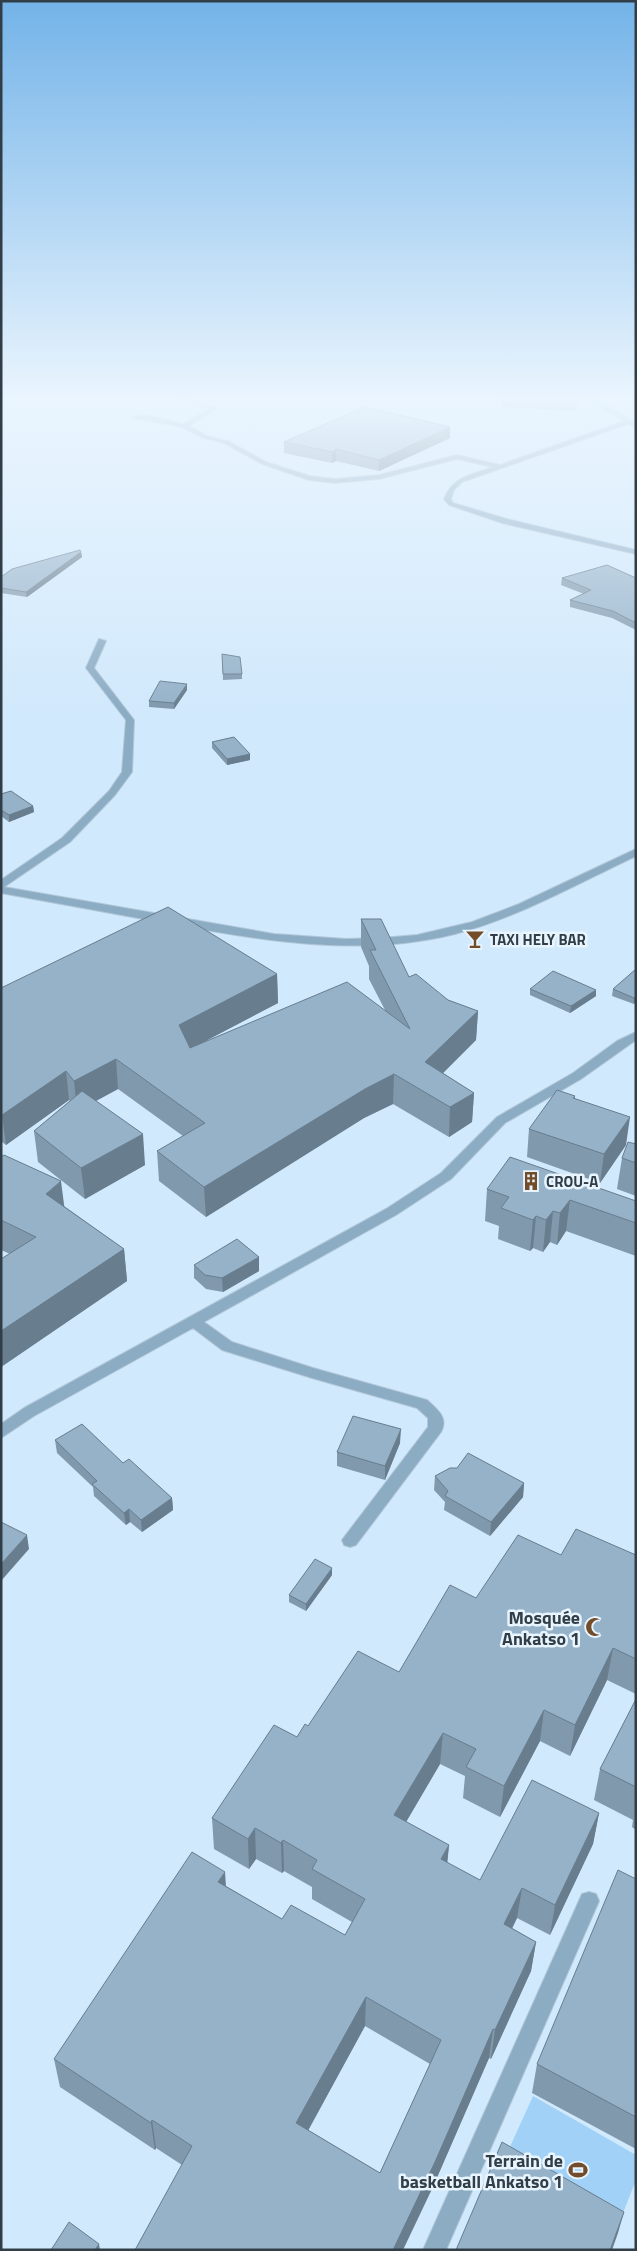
<svg xmlns="http://www.w3.org/2000/svg" width="637" height="2251" font-family="'Titillium Web',sans-serif">
  <style>
    .green { fill: #a1d1f6 }
    .lines { fill: none; stroke-linecap: round; stroke-linejoin: round }
    .minor-casing { stroke: #b1c7d8; stroke-width: 2 }
    .minor { fill: #8cacc4; fill-rule: evenodd }
    .wall { fill: #8099ad; fill-rule: evenodd }
    .shaded-wall { fill: #687d8d }
    .building { fill: #95b2c9; stroke: #687d8d; fill-rule: evenodd }
    .labels { text-anchor: middle; dominant-baseline: central; stroke-width: 5; stroke-linejoin: round; paint-order: stroke }
    .poi-label { font-size: 15px; font-weight: bold; fill: #313e47; stroke: #e8f5fe; text-anchor: start }
    .near-poi-label { font-size: 18px; font-weight: bold; fill: #313e47; stroke: #e8f5fe; text-anchor: end }
  </style>
  <rect width="100%" height="100%" fill="#d1e9fc"/>
  <path class="green" d="M533 2096 636 2155V2180L617 2228 504 2160Z"/>
  <g class="lines">
    <g class="minor-casing">
      <path id="minor" d="M168 396H179L217 407V409L189 426 207 436 228 441 266 462 310 476 334 479 379 475 457 455 500 465 624 421 582 396H590L636 423V428L628 424 462 482 454 490 451 499 453 503 507 519 636 550V554L502 523 449 505 444 499C453 476 472 475 493 467L457 459 379 479 334 483 309 480 262 464 224 443 203 438 182 427 133 418C146 411 169 421 183 424L210 408Z
        M99 639 106 641 94 668 134 720 132 772 115 795 70 842 4 887 274 934 346 939 381 938 417 935 472 922 519 904 636 849V856C577 884 519 917 455 934 360 958 260 940 165 923 111 913 56 903 1 893V880L62 838 109 791 122 772 126 720 86 668Z
        M636 1032V1040L581 1079 505 1123 451 1179 396 1215 204 1322 232 1342 313 1368 427 1400C437 1409 449 1418 441 1432L356 1545 350 1547 344 1545 342 1540 428 1427V1418L417 1408 312 1378 222 1350 193 1328 34 1416 1 1438V1424L24 1408 386 1209 441 1173 497 1117 573 1073 617 1041Z
        M589 1892 596 1894 599 1901 446 2250H423L582 1894Z"/>
    </g>
    <use href="#minor" class="minor"/>
  </g>
  <path class="wall" d="M502 396H575L578 399 576 411 502 407Z
    M450 438 379 471 336 461 332 463 284 453V442Z
    M81 552 82 557 27 597 1 593V577Z
    M562 578H636V630L612 618 570 607V600L584 594 561 585Z
    M222 654 242 674V679L223 680Z
    M187 690 174 709 149 707V701Z
    M212 742 250 760 227 765 212 748Z
    M1 794 33 806 34 812 9 822 1 816Z
    M361 919 409 977 448 1000 478 1011 476 1040 443 1073 474 1093 472 1122 449 1137 393 1104 364 1118 206 1217 159 1181 157 1151 183 1136 118 1089 96 1101 145 1165 85 1199 38 1162 34 1131 70 1101 69 1100 6 1145 1 1141V988L277 974 278 1003 205 1041 385 1010 369 979V966L361 947Z
    M636 969V1002L634 1004 612 996 613 989Z
    M530 989 596 990V996L570 1013 530 995Z
    M575 1096V1099L626 1145 600 1183 527 1157 529 1129Z
    M636 1144V1196L617 1189 622 1158Z
    M1 1157 64 1206 124 1249 127 1281 1 1367V1259L10 1254 1 1250Z
    M487 1189 636 1201V1256L566 1231 557 1245 550 1242 543 1252 533 1248 530 1251 498 1239 499 1226 485 1221Z
    M194 1265 259 1271 223 1292 206 1289 194 1278Z
    M55 1440 123 1463 172 1498 173 1510 142 1532 130 1522 126 1525 94 1496 93 1487 57 1453Z
    M400 1443 385 1480 337 1466V1452Z
    M435 1476 524 1483 523 1497 490 1536 444 1510 445 1502 434 1490Z
    M561 1555H636V1694L607 1680 570 1756 540 1741 500 1817 463 1798 465 1776 440 1764 406 1822 449 1845 447 1863 480 1880 599 1813 593 1844 550 1935 517 1918 512 1928 536 1942 531 1971 491 2059 489 2058 432 2189 182 2165 156 2148 155 2150 60 2087 54 2059 226 1886 282 1919 345 1935 352 1922 312 1899V1887L284 1871 282 1873 256 1859 249 1869 214 1849 212 1818 308 1726 399 1672 476 1598ZM365 2026 430 2064 380 2173 308 2130Z
    M332 1575 306 1611 289 1602V1595Z
    M636 1699V1830L632 1827 633 1820 594 1800 600 1769Z
    M636 1879V2149L532 2093 537 2064Z"/>
  <path class="shaded-wall" d="M450 427V438L379 471V460Z
    M336 449V461L332 463V452Z
    M81 552 82 557 27 597 26 592Z
    M187 684V690L174 709V703Z
    M250 754V760L227 765V759Z
    M33 806 34 812 9 822V815Z
    M277 974 278 1003 181 1054 179 1025Z
    M596 990V996L570 1013 571 1006Z
    M636 997V1002L634 1004V998Z
    M478 1011 476 1040 424 1092 425 1062Z
    M116 1059 118 1089 77 1111 74 1081Z
    M66 1071 69 1100 6 1145 2 1115Z
    M394 1074 393 1104 364 1118 206 1217 204 1187 365 1089Z
    M474 1093 472 1122 449 1137 450 1107Z
    M630 1117 626 1145 600 1183 604 1154Z
    M143 1134 145 1165 85 1199 81 1168Z
    M61 1181 65 1212 46 1194Z
    M570 1200 566 1231 557 1245 560 1213Z
    M553 1211 550 1242 543 1252 546 1220Z
    M536 1216 533 1248 530 1251 533 1220Z
    M124 1249 127 1281 1 1367V1331Z
    M259 1257V1271L223 1292 222 1278Z
    M401 1429 400 1443 385 1480V1466Z
    M524 1483 523 1497 490 1536 491 1522Z
    M172 1498 173 1510 142 1532 141 1520Z
    M129 1509 130 1522 126 1525 124 1513Z
    M27 1535 29 1549 1 1581V1564Z
    M332 1568V1575L306 1611V1604Z
    M613 1648 607 1680 570 1756 575 1725Z
    M544 1710 540 1741 500 1817 504 1786Z
    M443 1733 440 1764 392 1846 394 1815Z
    M599 1813 593 1844 550 1935 555 1905Z
    M255 1828 256 1859 249 1869 248 1839Z
    M283 1840 284 1871 282 1873 281 1843Z
    M449 1845 446 1876 441 1859Z
    M225 1872 227 1902 218 1882Z
    M522 1888 517 1918 500 1954 504 1924Z
    M536 1942 531 1971 491 2059 495 2030Z
    M366 1997 365 2026 297 2151 296 2123Z
    M493 2029 489 2058 432 2189 403 2250H393Z
    M152 2120 156 2148 155 2150 151 2123Z
    M624 2212 618 2233 612 2250H610Z
    M99 2244 100 2250H95Z"/>
  <path class="building" d="M533 396H575L578 399Z
    M365 407 450 427 379 460 336 449 332 452 284 442Z
    M80 550 81 552 26 592 1 588V577L12 569Z
    M607 565 636 578V623L613 611 570 600 591 590 562 578Z
    M222 654 240 657 242 674H223Z
    M160 681 187 684 174 703 149 701Z
    M234 737 250 754 227 759 212 742Z
    M11 791 33 806 9 815 1 810V794Z
    M168 907 277 974 179 1025 190 1048 347 982 410 1029 370 950H376L361 919H381L409 977 416 974 448 1000 478 1011 425 1062 474 1093 450 1107 394 1074 365 1089 204 1187 157 1151 205 1123 116 1059 74 1081 66 1071 2 1115H1V988Z
    M636 969V997L634 998 613 989Z
    M553 971 596 990 571 1006 530 989Z
    M557 1090 575 1096 573 1098 630 1117 604 1154 529 1129Z
    M82 1091 143 1134 81 1168 34 1131Z
    M628 1142 636 1144V1163L622 1158Z
    M4 1155 61 1181 46 1194 124 1249 1 1331V1259L36 1237 1 1220V1157Z
    M510 1157 636 1201V1223L570 1200 560 1213 553 1211 546 1220 536 1216 533 1220 501 1208 509 1197 487 1189Z
    M237 1239 259 1257 222 1278 205 1275 194 1265Z
    M353 1416 401 1429 385 1466 337 1452Z
    M82 1424 123 1463 129 1459 172 1498 141 1520 129 1509 124 1513 92 1484 97 1481 55 1440Z
    M468 1453 524 1483 491 1522 445 1496 448 1491 435 1476 450 1468H457Z
    M1 1522 27 1535 1 1564Z
    M576 1529 636 1555V1659L613 1648 575 1725 544 1710 504 1786 466 1767 476 1749 443 1733 394 1815 449 1845 441 1859 480 1880 532 1780 599 1813 555 1905 522 1888 504 1924 536 1942 495 2030 493 2029 435 2162 393 2250H135L192 2146 152 2120 151 2123 54 2059 192 1852 225 1872 218 1882 282 1919 291 1905 345 1935 365 1899 312 1869 317 1860 283 1840 281 1843 255 1828 248 1839 212 1818 274 1725 297 1737 305 1724 308 1726 358 1651 399 1672 450 1585 476 1598 518 1535 561 1555ZM366 1997 441 2040 380 2173 296 2123Z
    M315 1559 332 1568 306 1604 289 1595Z
    M636 1699V1787L600 1769Z
    M618 1870 636 1879V2117L537 2064Z
    M502 2142 624 2212 610 2250H456Z
    M69 2222 99 2244 95 2250H51Z"/>
  <linearGradient id="sky" x2="0" y2="1"><stop stop-color="#73b3e8"/><stop offset="0.56" stop-color="#eaf5fe"/><stop offset="1" stop-color="#eaf5fe" stop-opacity="0"/></linearGradient>
  <rect width="637" height="711" fill="url(#sky)"/>
  <defs>
    <g id="bar-bare" transform="scale(1.5)"><path d="M-6-5H6L.8 .8V4.5H3.5V6h-7V4.5H-.8V.8Z" fill="#734d2a" stroke="#e8f5fe" stroke-width="2.5" paint-order="stroke"/></g>
    <g id="building-bare" transform="scale(1.5)"><path d="M-4-6H4V6H1V3H-1V6H-4ZM-2.5-4.3h1.7v1.8h-1.7ZM.8-4.3h1.7v1.8H.8ZM-2.5-1h1.7V.8h-1.7ZM.8-1h1.7V.8H.8Z" fill="#734d2a" stroke="#e8f5fe" stroke-width="2.5" paint-order="stroke"/></g>
    <g id="mosque-bare" transform="scale(1.5)"><path d="M3.5-4.9A6 6 0 1 0 3.5 4.9A5 5 0 1 1 3.5-4.9Z" fill="#734d2a" stroke="#e8f5fe" stroke-width="2.5" paint-order="stroke"/></g>
    <g id="stadium-bare" transform="scale(1.5)"><path d="M0-5a6.5 5 0 1 0 0 10a6.5 5 0 1 0 0-10ZM-3.5-1.8h7v3.6h-7Z" fill="#734d2a" stroke="#e8f5fe" stroke-width="2.5" paint-order="stroke"/></g>
  </defs>
  <g fill-rule="evenodd">
    <use href="#bar-bare" x="475" y="939"/>
    <use href="#building-bare" x="531" y="1181"/>
    <use href="#mosque-bare" x="595" y="1627"/>
    <use href="#stadium-bare" x="578" y="2170"/>
  </g>
  <g class="labels">
    <g class="poi-label">
      <text x="490" y="939">TAXI HELY BAR</text>
      <text x="546" y="1181">CROU-A</text>
    </g>
    <g class="near-poi-label">
      <text x="580" y="1617">Mosquée<tspan x="580" dy="21">Ankatso 1</tspan></text>
      <text x="563" y="2160">Terrain de<tspan x="563" dy="21">basketball Ankatso 1</tspan></text>
    </g>
  </g>
  <rect width="637" height="2251" fill="none" stroke="#313e47" stroke-width="5"/>
</svg>
